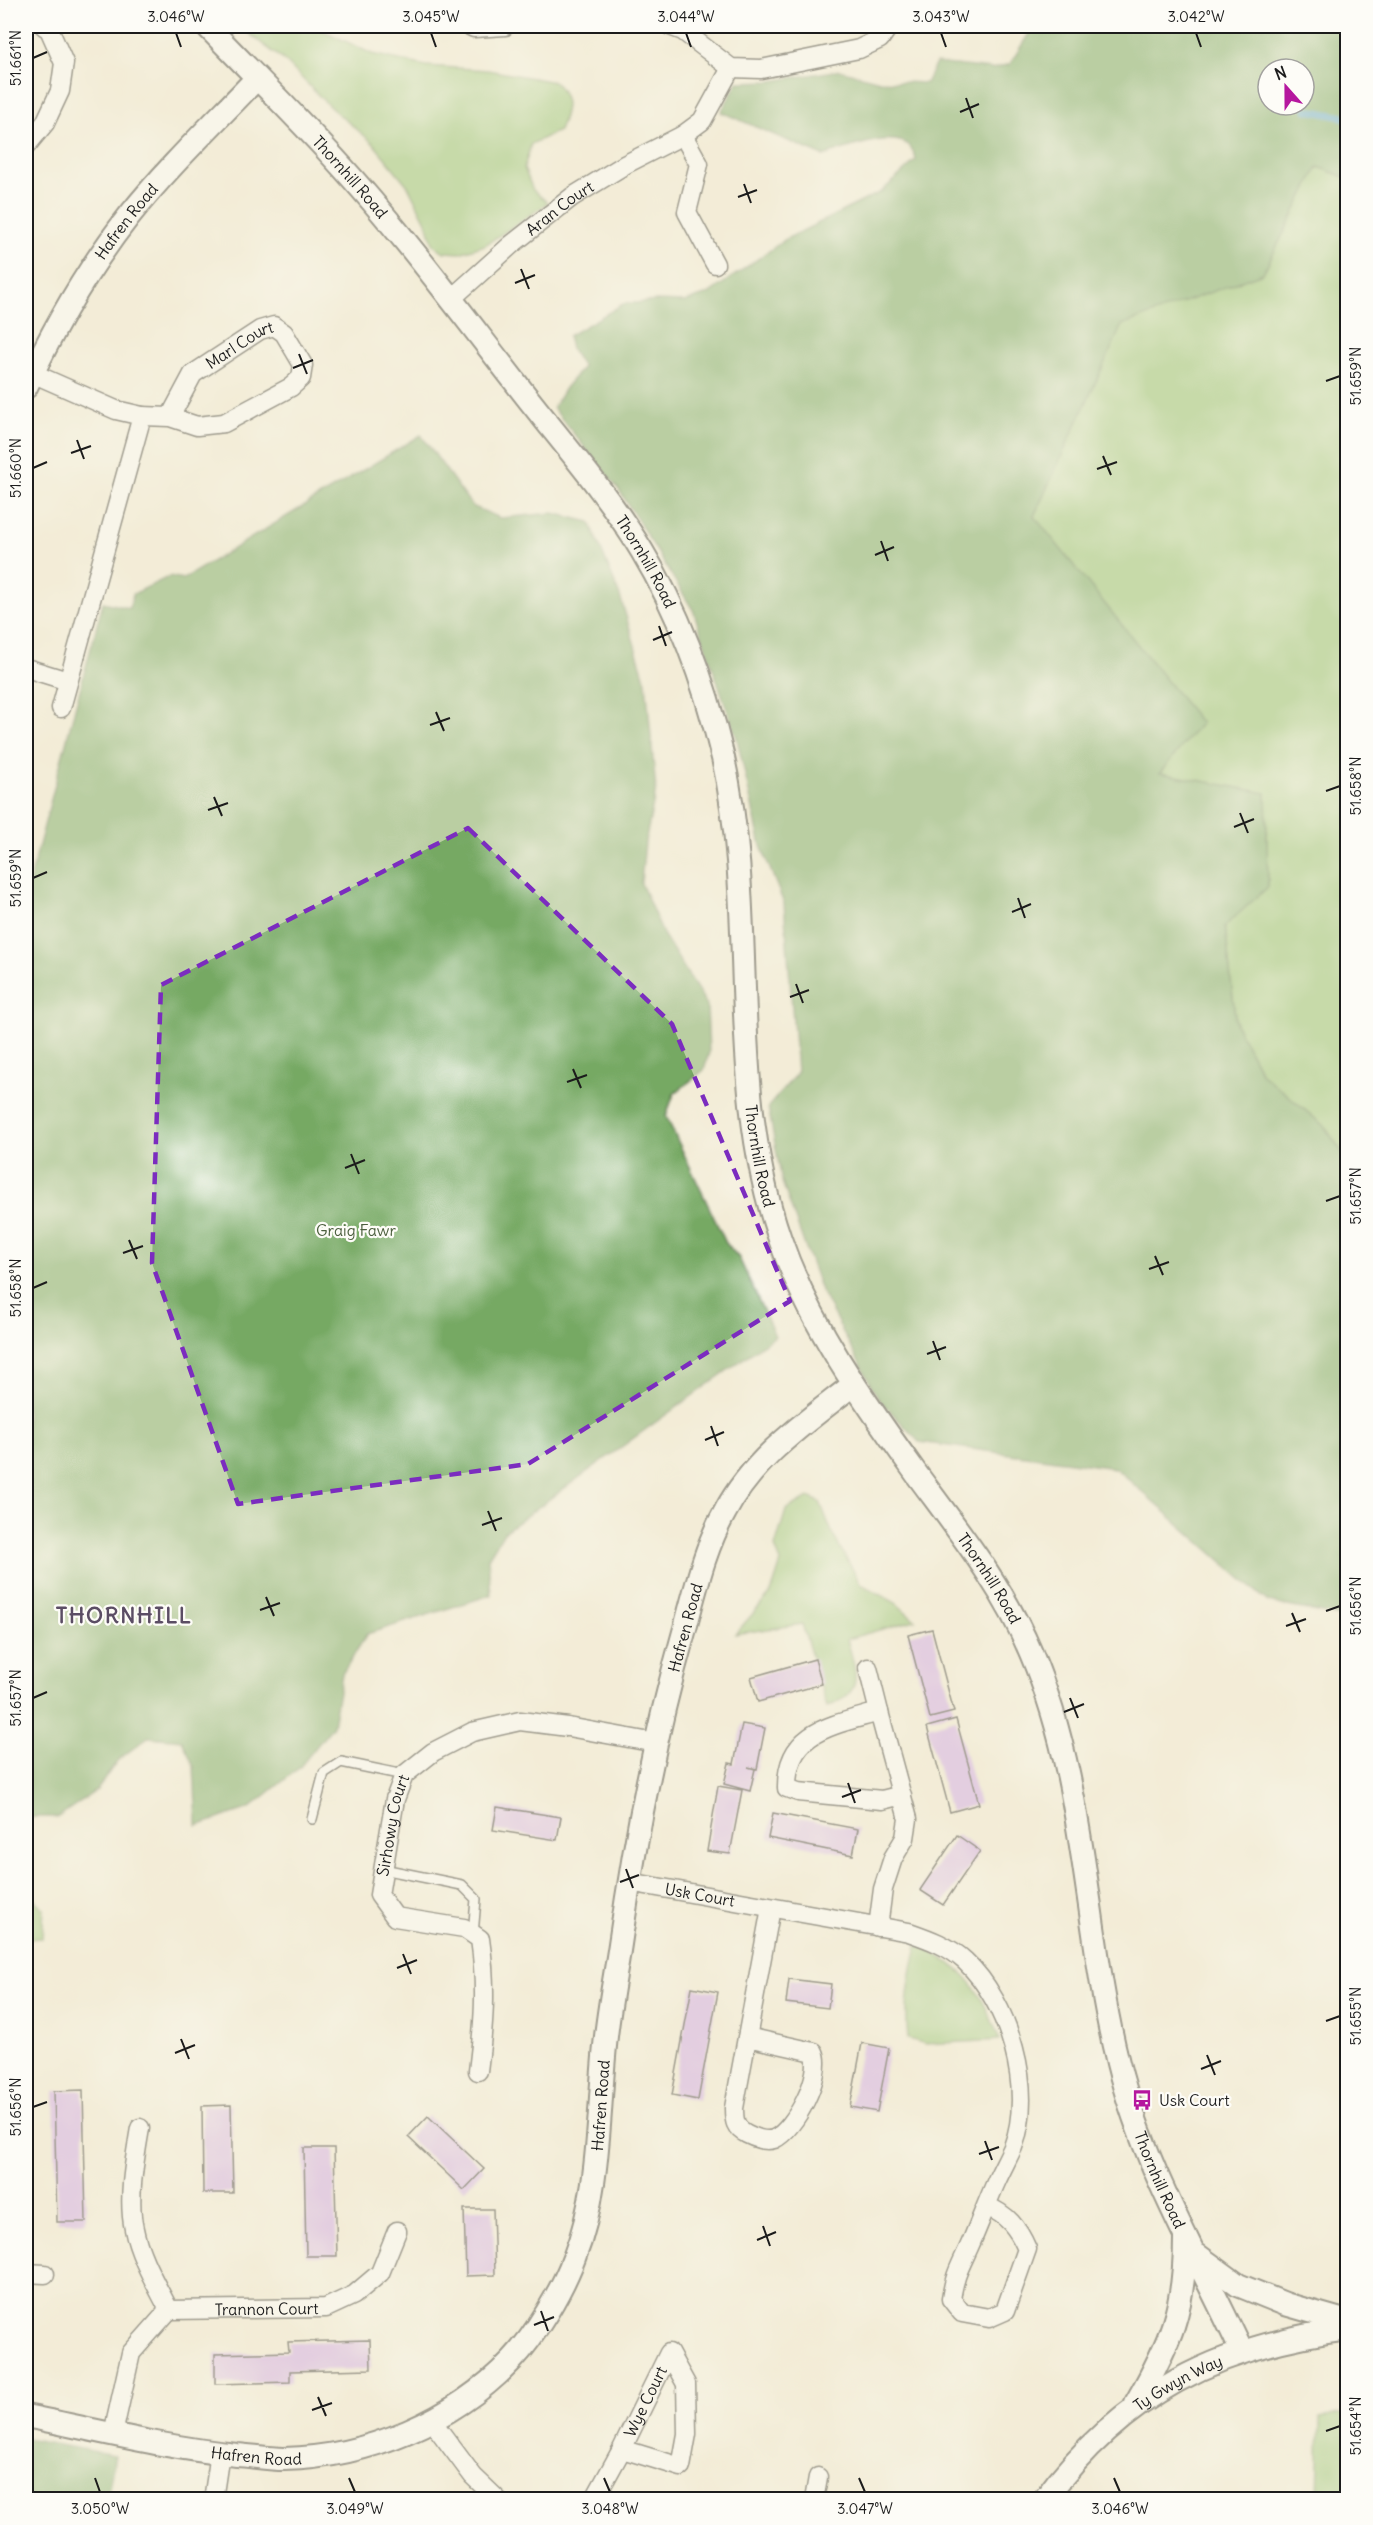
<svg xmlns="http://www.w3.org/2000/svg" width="1373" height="2525" font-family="Delius,sans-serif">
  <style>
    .green { fill: #93c372; stroke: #587047; stroke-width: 1.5 }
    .forest { fill: #76a964; stroke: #496240; stroke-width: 1.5; fill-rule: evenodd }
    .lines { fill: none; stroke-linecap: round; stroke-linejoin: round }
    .stream { stroke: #58a7d2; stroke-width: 7 }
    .building { fill: #d1a9ea }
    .service-casing { stroke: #3c3b38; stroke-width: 12 }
    .minor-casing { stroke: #3c3b38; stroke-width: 21 }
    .tertiary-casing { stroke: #3c3b38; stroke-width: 26 }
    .service { stroke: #fff; stroke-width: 9 }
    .minor { stroke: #fff; stroke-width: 18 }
    .tertiary { stroke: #fff; stroke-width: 22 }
    .marked { fill: none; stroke: #7b2cbf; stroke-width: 4.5; stroke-dasharray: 12 8; stroke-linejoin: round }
    .ticks { fill: none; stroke: #1c1c1c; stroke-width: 2 }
    .labels { text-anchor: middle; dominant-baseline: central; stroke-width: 4.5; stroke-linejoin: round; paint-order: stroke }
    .street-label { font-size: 16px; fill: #1c1c1c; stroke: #fdfcf7 }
    .park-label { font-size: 16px; fill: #4c5f3e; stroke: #fdfcf7 }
    .poi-label { font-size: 16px; fill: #1c1c1c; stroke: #fdfcf7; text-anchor: start }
    .district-label { font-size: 22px; font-weight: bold; letter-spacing: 1.5px; fill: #5b4d64; stroke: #fdfcf7 }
    .neatline { fill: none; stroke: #1c1c1c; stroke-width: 2 }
    .ticks-label { font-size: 15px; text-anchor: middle; fill: #1c1c1c }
  </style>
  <rect width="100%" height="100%" fill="#fdfcf7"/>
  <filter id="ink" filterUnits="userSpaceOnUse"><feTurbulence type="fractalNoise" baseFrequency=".0167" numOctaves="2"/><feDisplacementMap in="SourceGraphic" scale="12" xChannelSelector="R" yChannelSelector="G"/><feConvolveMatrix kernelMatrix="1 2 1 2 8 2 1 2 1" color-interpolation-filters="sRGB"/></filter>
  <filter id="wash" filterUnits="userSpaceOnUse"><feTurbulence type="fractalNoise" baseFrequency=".008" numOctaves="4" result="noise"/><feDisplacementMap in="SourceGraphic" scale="24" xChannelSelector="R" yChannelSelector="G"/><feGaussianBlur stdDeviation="1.35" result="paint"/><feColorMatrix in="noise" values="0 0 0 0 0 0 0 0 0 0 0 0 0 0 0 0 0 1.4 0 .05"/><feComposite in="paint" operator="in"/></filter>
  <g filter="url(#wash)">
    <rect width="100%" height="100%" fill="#f3ecd7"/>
    <path class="green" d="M239 26H314L372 54 426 66 488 70 555 82C571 100 567 109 559 131L531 144 524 168 533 190 548 203 485 245 460 253 444 252 433 244 428 226 408 186 372 142 331 108 286 62Z
      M1318 167 1347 178V1159L1324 1126 1262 1074 1236 1025 1225 926 1268 886 1266 793 1160 773 1034 516 1122 324 1263 273Z
      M808 1497 820 1502 833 1535 861 1584 896 1603 915 1620 847 1639C856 1672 866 1693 827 1707L802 1624 735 1634 771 1593 781 1562 775 1547 786 1510Z
      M26 1892 44 1909 42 1938 26 1939Z
      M917 1945C970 1969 979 1989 1000 2040L926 2044 908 2039C904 2006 910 1977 917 1945Z
      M1347 2414V2499H1318L1320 2418Z"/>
    <path class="forest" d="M1031 26H1347V178L1318 167 1263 273 1122 325 1034 516 1201 723 1160 773 1266 793 1268 887 1225 926 1236 1025 1262 1074 1324 1126 1347 1159V1618L1268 1602 1115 1468 919 1442 878 1398 821 1291 782 1182 768 1107 797 1073 784 904 761 846 737 739 693 610 619 490 553 408 565 388 583 367 571 349 568 336 623 304 657 301 684 302 708 294 786 239 881 192 916 160C915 156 913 150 910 147 895 129 842 150 823 156L721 112 738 82 771 81 840 70 880 81 926 83 936 63 993 69 1010 64 1028 35ZM1268 69H1304V105H1268Z
      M421 435 472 506 500 518 553 513 590 522 620 596 646 682 656 790 645 843 641 883 663 934 707 1005 709 1053 704 1070 674 1094 666 1116 726 1243 739 1258 775 1336 504 1532 488 1558 491 1595 367 1634 342 1674 333 1726 299 1768 250 1808 197 1826 194 1767 182 1740 148 1737 117 1761 97 1790 58 1817H26V894L103 602 129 608 133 594 170 576 183 579Z
      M26 2439 115 2455 107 2499H26Z"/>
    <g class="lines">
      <path class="stream" d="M1307 110 1348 118"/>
    </g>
    <g id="blocks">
      <path class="building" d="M932 1629 954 1712 930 1718 908 1635Z
        M815 1659 822 1684 758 1702 751 1677Z
        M956 1719 979 1804 950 1812 927 1727Z
        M742 1724 765 1728 757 1769 748 1767 755 1769 750 1791 724 1784 729 1763 734 1764Z
        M718 1786 742 1790 730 1854 707 1851Z
        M497 1807 561 1817 557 1840 493 1830Z
        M773 1813 858 1829 853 1855 768 1838Z
        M957 1835 980 1851 943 1905 920 1890Z
        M789 1979 831 1984 828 2008 786 2003Z
        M692 1987 718 1992 698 2100 672 2095Z
        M862 2043 889 2048 877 2112 850 2107Z
        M83 2090 86 2222H57L54 2091Z
        M231 2105 233 2193H203L202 2106Z
        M428 2116 484 2169 464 2190 408 2137Z
        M304 2148H334L337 2256H306Z
        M464 2209H493L495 2275 466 2276Z
        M370 2340 371 2369 290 2371V2382L215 2384V2354L289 2352 288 2342Z"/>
    </g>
  </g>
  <g filter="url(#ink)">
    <use href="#blocks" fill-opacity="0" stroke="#3c3b38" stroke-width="1.5"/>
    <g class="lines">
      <g class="service-casing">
        <path id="service" d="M312 1819 324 1773 341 1762 404 1775
          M383 1869 462 1885 476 1899 473 1935"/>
      </g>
      <g class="minor-casing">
        <g id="minor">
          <path d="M470 26 474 28 505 26"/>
          <path d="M670 26 683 31 731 68 761 69 859 49 880 39 889 26"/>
          <path d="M683 135 699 164 687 212 715 264"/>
          <path d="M26 146 45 123 60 91 64 63 49 29 44 26"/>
          <path id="s1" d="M451 299 511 245 572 197 626 164 683 135 702 121 731 68"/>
          <path d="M32 373 116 410 142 416 61 708"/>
          <path id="s2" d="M142 416 170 417 193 374 260 330 274 326 284 333 303 365 301 378 291 387 224 423 197 426 170 417"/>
          <path d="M26 668 68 681"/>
          <path d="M868 1668 879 1712"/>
          <path id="s3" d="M629 1882 909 1932C929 1939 949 1946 965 1961 1009 2002 1035 2090 1013 2147 1008 2158 1002 2169 997 2180 987 2202 979 2225 969 2247 959 2269 955 2274 951 2299L962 2313 989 2318 1005 2311 1027 2249C1018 2228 1007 2214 986 2206"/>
          <path d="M878 1927 883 1889 893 1858 905 1838 908 1819 879 1712C835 1725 786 1730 787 1788L798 1792 882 1800 902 1795"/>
          <path d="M747 2037 814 2052C824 2073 795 2130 774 2139 765 2142 755 2138 747 2134 735 2128 734 2121 734 2108L771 1908"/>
          <path id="s4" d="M478 2071C484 2023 487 1987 480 1939L464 1928 395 1917 379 1895 395 1799 404 1775 433 1752 472 1732 520 1721 568 1727 656 1743"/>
          <path id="s5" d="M140 2128C135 2159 127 2198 134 2229 139 2256 157 2286 169 2310L326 2308 354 2295 380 2273 397 2231"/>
          <path d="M26 2273 45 2274"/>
          <path d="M432 2421 473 2476 498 2500"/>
          <path d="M113 2434 131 2353 169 2310"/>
          <path d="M213 2500 220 2453"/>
          <path id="s6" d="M594 2500 622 2449 669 2353 686 2384 687 2434 681 2467 622 2449"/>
          <path d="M814 2500 818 2477"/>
        </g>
      </g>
      <g class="tertiary-casing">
        <g id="tertiary">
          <path id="s7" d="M207 26C249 70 293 113 334 158 399 229 457 307 516 383 558 438 606 491 642 551 680 614 706 687 723 758 759 918 725 1082 780 1239 810 1326 865 1402 918 1476 960 1533 1004 1588 1031 1653 1087 1784 1084 1927 1118 2063 1143 2165 1198 2257 1242 2352"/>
          <path id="s8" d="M26 387C54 327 88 268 129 216 168 167 214 123 257 78"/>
          <path d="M1197 2255 1238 2285 1285 2304 1348 2322"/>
          <path d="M1136 2403C1170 2343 1185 2310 1185 2239"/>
          <path id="s9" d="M26 2416C95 2430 166 2448 237 2455 252 2456 269 2459 284 2459 368 2457 454 2421 512 2360 535 2336 562 2290 574 2258 600 2192 598 2116 605 2046 608 2012 615 1978 620 1944 635 1839 655 1734 684 1632 695 1592 704 1549 725 1512 754 1457 806 1422 854 1384"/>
          <path id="s10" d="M1044 2500C1122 2394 1219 2345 1348 2329"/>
        </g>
      </g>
      <use href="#service" class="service"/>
      <use href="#minor" class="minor"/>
      <use href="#tertiary" class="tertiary"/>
    </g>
  </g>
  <path d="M0 0H1373V2525H0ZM468 828 672 1024 790 1301 528 1464 238 1504 152 1263 161 985Z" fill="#f3ecd7" fill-opacity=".55" fill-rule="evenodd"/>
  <path class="marked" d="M468 828 672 1024 790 1301 528 1464 238 1504 152 1263 161 985Z"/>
  <path class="ticks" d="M176 33 181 47M431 33 436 47M686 33 691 47M941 33 946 47M1196 33 1201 47M33 58 47 52M966 98 973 118M960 112 979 104M744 184 751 203M738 197 757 190M521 269 529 289M515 283 535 275M299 354 307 374M293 368 313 360M1326 381 1340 376M77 440 84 459M71 453 91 446M1103 456 1111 475M33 468 47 462M1097 469 1117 462M881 541 888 561M875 555 894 547M659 626 666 646M653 640 672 632M436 712 444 731M430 725 450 718M1326 791 1340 786M214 797 222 816M208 810 228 803M1240 813 1248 833M1234 827 1254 819M33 878 47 872M1018 898 1025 918M1012 912 1031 904M796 984 803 1003M790 997 809 990M573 1069 581 1088M567 1082 587 1075M351 1154 359 1174M345 1168 365 1160M1326 1201 1340 1196M129 1240 137 1259M123 1253 143 1246M1155 1256 1163 1275M1149 1269 1169 1262M33 1288 47 1282M933 1341 940 1360M927 1354 946 1347M711 1426 718 1446M705 1440 724 1432M488 1511 496 1531M482 1525 502 1518M266 1597 274 1616M260 1610 280 1603M1326 1611 1340 1606M1292 1613 1300 1632M1286 1626 1306 1619M33 1698 47 1692M1070 1698 1078 1718M1064 1712 1084 1704M848 1783 855 1803M842 1797 861 1790M626 1869 633 1888M620 1882 639 1875M403 1954 411 1974M397 1968 417 1960M1326 2021 1340 2016M181 2039 189 2059M175 2053 195 2045M1207 2055 1215 2075M1201 2069 1221 2061M33 2107 47 2102M985 2141 992 2160M979 2154 999 2147M763 2226 770 2246M757 2240 776 2232M541 2311 548 2331M534 2325 554 2317M318 2397 326 2416M312 2410 332 2403M1326 2431 1340 2426M95 2478 100 2492M349 2478 355 2492M604 2478 610 2492M859 2478 865 2492M1114 2478 1120 2492"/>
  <defs>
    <g id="bus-bare" transform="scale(1.62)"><path d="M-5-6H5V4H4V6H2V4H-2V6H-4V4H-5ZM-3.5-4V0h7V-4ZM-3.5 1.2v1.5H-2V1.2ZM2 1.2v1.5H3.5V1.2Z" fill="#b5179e" stroke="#fdfcf7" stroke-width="2.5" paint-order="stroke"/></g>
  </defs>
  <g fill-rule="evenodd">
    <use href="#bus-bare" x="1142" y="2100"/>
  </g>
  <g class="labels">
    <g class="street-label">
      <text stroke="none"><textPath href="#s7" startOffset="208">Thornhill Road</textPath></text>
      <text stroke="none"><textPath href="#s1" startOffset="142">Aran Court</textPath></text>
      <text stroke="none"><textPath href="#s8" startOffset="194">Hafren Road</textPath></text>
      <text stroke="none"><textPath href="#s2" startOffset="132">Marl Court</textPath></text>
      <text stroke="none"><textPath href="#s7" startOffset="694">Thornhill Road</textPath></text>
      <text stroke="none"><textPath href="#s7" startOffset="1306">Thornhill Road</textPath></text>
      <text stroke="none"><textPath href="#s7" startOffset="1792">Thornhill Road</textPath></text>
      <text stroke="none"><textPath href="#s9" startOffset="1278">Hafren Road</textPath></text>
      <text stroke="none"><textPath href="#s4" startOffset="320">Sirhowy Court</textPath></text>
      <text stroke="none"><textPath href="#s3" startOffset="72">Usk Court</textPath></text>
      <text stroke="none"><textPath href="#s9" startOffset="792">Hafren Road</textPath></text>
      <text stroke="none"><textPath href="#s7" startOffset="2422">Thornhill Road</textPath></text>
      <text stroke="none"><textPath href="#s5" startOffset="288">Trannon Court</textPath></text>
      <text stroke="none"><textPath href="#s10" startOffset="180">Ty Gwyn Way</textPath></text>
      <text stroke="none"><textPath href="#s6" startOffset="111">Wye Court</textPath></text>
      <text stroke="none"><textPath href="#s9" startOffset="234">Hafren Road</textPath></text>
    </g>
    <g class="park-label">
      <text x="356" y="1230">Graig Fawr</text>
    </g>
    <g class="poi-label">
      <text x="1159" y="2100">Usk Court</text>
    </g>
    <g class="district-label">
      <text x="124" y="1615">THORNHILL</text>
    </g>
  </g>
  <rect width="1373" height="2525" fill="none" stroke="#fdfcf7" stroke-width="66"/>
  <g transform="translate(1286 87) rotate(339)"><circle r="28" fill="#fdfcf7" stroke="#a3a29f" stroke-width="1.5"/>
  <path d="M0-4.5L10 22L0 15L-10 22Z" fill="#b5179e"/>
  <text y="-9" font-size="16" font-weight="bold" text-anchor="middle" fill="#1c1c1c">N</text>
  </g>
  <rect x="33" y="33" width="1307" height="2459" class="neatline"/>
  <g class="ticks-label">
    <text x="176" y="22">3.046°W</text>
    <text x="431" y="22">3.045°W</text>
    <text x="686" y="22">3.044°W</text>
    <text x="941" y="22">3.043°W</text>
    <text x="1196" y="22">3.042°W</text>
    <text transform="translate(16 58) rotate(-90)" y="5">51.661°N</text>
    <text transform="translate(1356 376) rotate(-90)" y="5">51.659°N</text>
    <text transform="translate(16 468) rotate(-90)" y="5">51.660°N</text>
    <text transform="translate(1356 786) rotate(-90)" y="5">51.658°N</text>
    <text transform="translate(16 878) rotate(-90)" y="5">51.659°N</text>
    <text transform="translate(1356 1196) rotate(-90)" y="5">51.657°N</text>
    <text transform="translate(16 1288) rotate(-90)" y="5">51.658°N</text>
    <text transform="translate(1356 1606) rotate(-90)" y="5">51.656°N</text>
    <text transform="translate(16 1698) rotate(-90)" y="5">51.657°N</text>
    <text transform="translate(1356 2016) rotate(-90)" y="5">51.655°N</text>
    <text transform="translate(16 2107) rotate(-90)" y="5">51.656°N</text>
    <text transform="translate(1356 2426) rotate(-90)" y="5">51.654°N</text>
    <text x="100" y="2514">3.050°W</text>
    <text x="355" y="2514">3.049°W</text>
    <text x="610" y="2514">3.048°W</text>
    <text x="865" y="2514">3.047°W</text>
    <text x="1120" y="2514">3.046°W</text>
  </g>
</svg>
